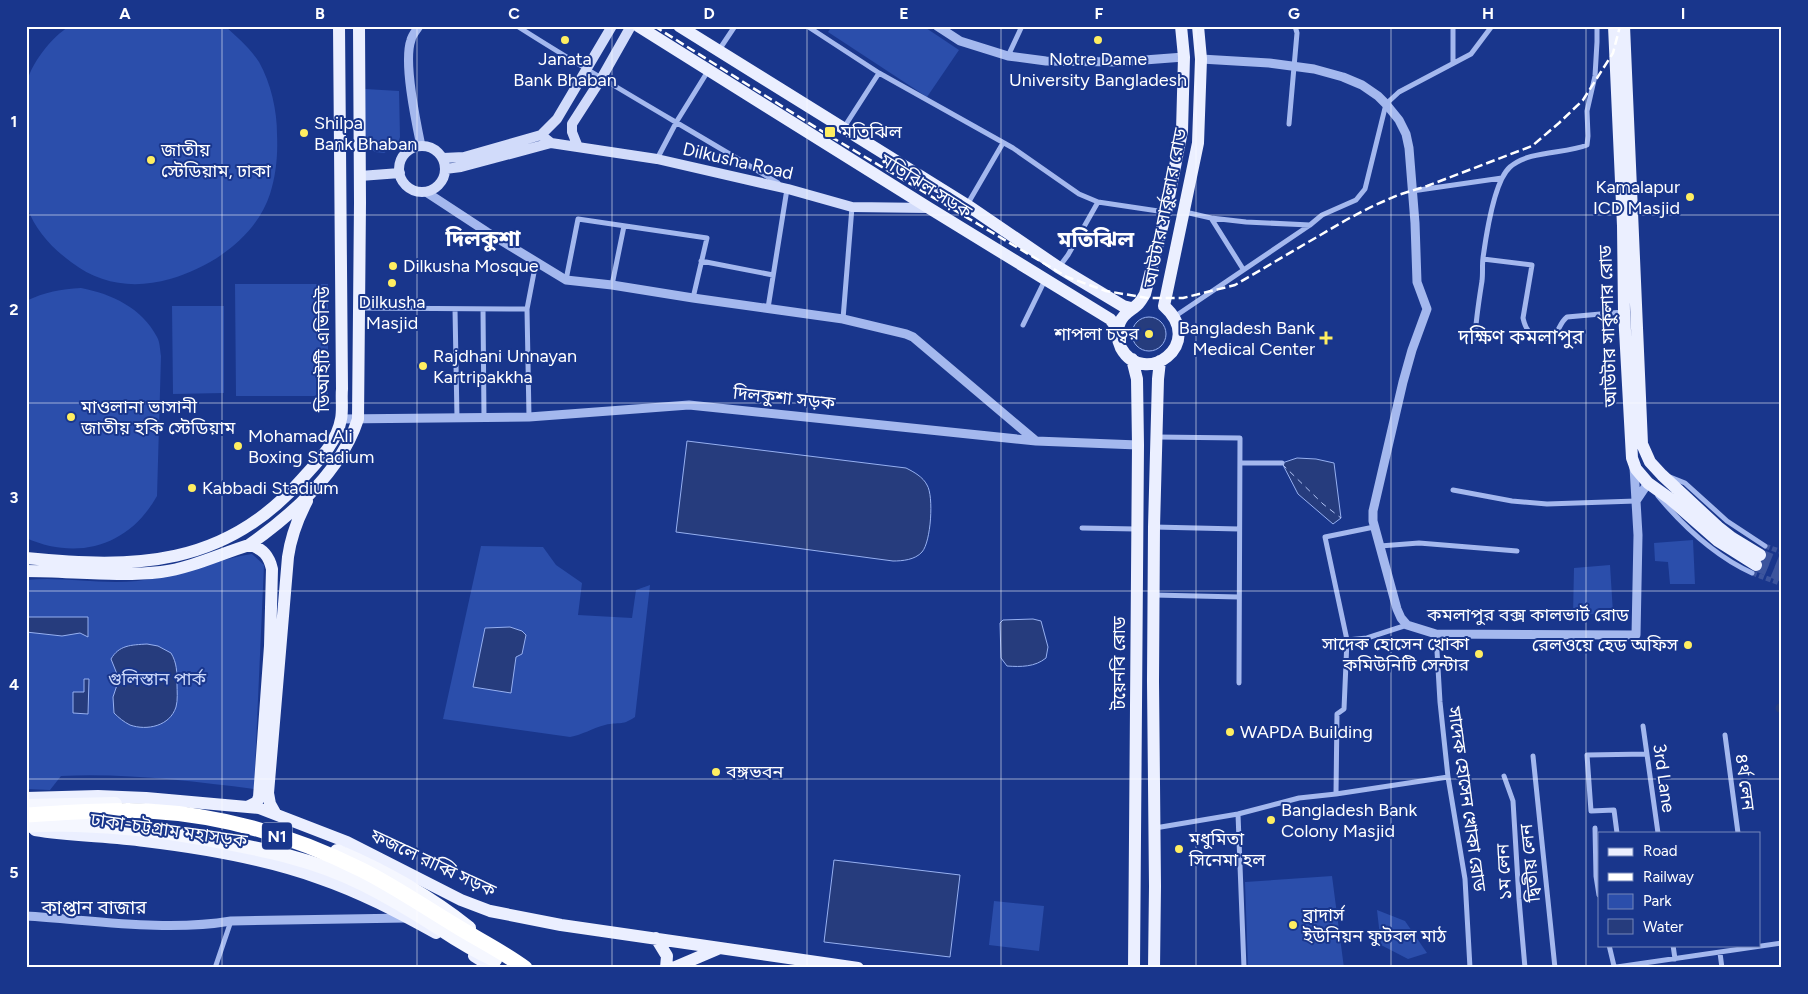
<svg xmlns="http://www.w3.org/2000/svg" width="1808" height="994" font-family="Figtree,'Noto Sans Bengali',sans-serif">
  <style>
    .green { fill: #2b4eab }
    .water { fill: #263c7d; stroke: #96b0f1 }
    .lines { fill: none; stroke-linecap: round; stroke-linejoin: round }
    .canal { stroke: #263c7d; stroke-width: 9 }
    .ferry { stroke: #b0c3f5; stroke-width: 1; stroke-dasharray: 6 5; stroke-linecap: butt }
    .minor-tunnel { stroke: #3c549d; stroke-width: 5; stroke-dasharray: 5 2.5; stroke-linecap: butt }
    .primary-tunnel { stroke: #3c549d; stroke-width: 12; stroke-dasharray: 12 6; stroke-linecap: butt }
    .minor { stroke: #a4b8ee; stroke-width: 5 }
    .tertiary { stroke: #a4b8ee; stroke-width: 9 }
    .secondary { stroke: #d1dbfa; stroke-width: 10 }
    .primary { stroke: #ebefff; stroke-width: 12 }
    .trunk { stroke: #f5f7ff; stroke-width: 14 }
    .motorway { stroke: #fff; stroke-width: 15 }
    .rail { stroke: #fff; stroke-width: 2.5; stroke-dasharray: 9 4; stroke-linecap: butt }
    .grid { fill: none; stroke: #fff; stroke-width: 1; stroke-opacity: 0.55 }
    .poi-dot { fill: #ffee61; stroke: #19368c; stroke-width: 2 }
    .labels { text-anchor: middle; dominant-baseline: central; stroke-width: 4; stroke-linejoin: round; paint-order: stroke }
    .shield { fill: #19368c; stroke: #bac3dc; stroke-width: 1 }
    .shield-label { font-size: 16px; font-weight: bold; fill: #fff }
    .poi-label { font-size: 18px; fill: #fff; stroke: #19368c; text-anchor: start }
    .street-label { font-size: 18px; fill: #fff; stroke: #19368c }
    .park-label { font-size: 18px; fill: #cad7fa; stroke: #19368c }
    .neighbourhood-label { font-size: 19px; fill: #fff; stroke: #19368c }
    .quarter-label { font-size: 20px; fill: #fff; stroke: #19368c }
    .district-label { font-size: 22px; font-weight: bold; fill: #fff; stroke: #19368c }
    .neatline { fill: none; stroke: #fff; stroke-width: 2 }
    .grid-label { font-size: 16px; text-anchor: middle; font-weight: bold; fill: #fff }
  </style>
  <rect width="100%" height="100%" fill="#19368c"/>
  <path class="green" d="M70 26H225C237 37 250 48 259 62 271 83 277 111 277 134 278 155 276 175 270 194 256 237 212 267 170 279 135 289 101 285 71 262 52 248 35 230 27 207 23 196 26 156 26 143 26 124 24 104 26 86 29 66 52 36 70 26Z
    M832 26H923L959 50 927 97 828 32Z
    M365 89 399 91 400 137 398 143 395 147 384 153 375 152 365 145Z
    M235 284H328V396H236Z
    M81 288C112 294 142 308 157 337 160 342 160 350 161 356L157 496C129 546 78 561 26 538V301C45 292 61 289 81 288Z
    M172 306H224V393L173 394Z
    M1693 540 1695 584H1670L1668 562 1655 561 1654 543Z
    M481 546 543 547 556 565 582 583 578 615 632 618 636 590 650 585 635 717C620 727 620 721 605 725 593 728 582 735 570 737L443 719Z
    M252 554 264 565 254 789C190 781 126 773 61 776L50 790 26 789V580C63 576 100 585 137 581 148 579 160 578 171 575 198 569 224 558 252 554Z
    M1610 565 1613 613 1573 615 1574 568Z
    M1332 876 1344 968H1248L1245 882Z
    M994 901 1044 906 1039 951 989 945Z
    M1377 910 1405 921 1427 953 1408 959 1381 945Z"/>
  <path class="water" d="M1132 334a17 17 0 1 1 34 0a17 17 0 1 1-34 0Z
    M687 441 906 468C914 472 923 477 927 485 934 496 931 542 922 552 915 560 902 561 893 561L676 532Z
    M1297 458 1316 459 1334 463 1341 518 1333 524 1298 494 1282 463Z
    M26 617H88V637L80 633 62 636 26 632Z
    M1033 619 1041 621 1048 647 1046 658C1035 667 1021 667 1007 666L1001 658 1000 623 1003 620Z
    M510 627 522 631 526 635 522 654 516 657 511 693 473 687 485 628Z
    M147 644 158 646 171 653C177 663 177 672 177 684 177 691 178 700 176 707 170 726 147 731 130 725 124 722 119 718 114 713L113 697 119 679 111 659C119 645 131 645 147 644Z
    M84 679H89L88 714 73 713V692H84Z
    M834 860 960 875 950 957 824 942Z"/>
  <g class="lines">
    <path class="canal" d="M1780 708H1782"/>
    <path class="ferry" d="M1282 464 1323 504 1341 518"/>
    <path class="minor-tunnel" d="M1765 546 1782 552
      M1752 573 1782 584"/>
    <path class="primary-tunnel" d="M1760 555 1782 564
      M1756 565 1782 576"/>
    <path class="minor" d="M517 26C603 81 691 130 778 183
      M807 26 879 73 1013 148 1079 194 1098 202 1165 212
      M1453 26V63
      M719 50 735 26
      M1008 56 1022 26
      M1289 124 1297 33 1295 26
      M843 129 879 73
      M657 159 677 121 708 71
      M1412 191 1502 178
      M967 205 1003 143
      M1185 212 1211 218 1243 269
      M1211 218 1246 222 1310 225 1322 215 1356 200 1365 189 1386 104 1399 92 1471 54 1492 26
      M1483 259 1532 265 1523 318C1527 336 1534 335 1549 339 1560 334 1558 324 1567 317L1623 312
      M701 261 773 275
      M1059 267 1068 255 1098 202
      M566 280 578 219 707 238 693 298
      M612 285 624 226
      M359 308 527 309
      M768 308 787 189
      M455 309 457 418
      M483 309 484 418
      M1174 317 1310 225
      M843 319 852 207
      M1023 325 1045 280
      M1475 338C1476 318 1479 300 1482 281 1483 273 1482 265 1483 258 1486 236 1494 181 1510 167 1529 150 1566 154 1587 145L1588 136 1587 111 1595 76 1597 42V26
      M529 417 527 309 536 262
      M1157 437 1240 438 1239 683
      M1240 463H1282
      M1670 477 1685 483 1727 521 1765 546
      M1453 490 1512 501 1547 504 1636 501
      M1658 496C1684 527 1715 556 1752 573
      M1154 527 1239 529
      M1082 528 1136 529
      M1380 546 1419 543 1517 551
      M1154 595 1239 597
      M1436 634 1440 702 1448 777 1465 879 1470 968
      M1347 640 1325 537 1374 527
      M1643 726 1658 833
      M1725 735 1738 833
      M1533 756 1555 968
      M1504 776 1513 801 1519 899 1525 968
      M1336 794 1337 714 1344 709 1347 640 1367 638 1407 625
      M1238 814 1244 968
      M1155 828 1238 814 1299 798 1336 794 1448 777
      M1595 828 1596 876 1599 895
      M1617 833 1614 810 1591 811 1587 755 1647 754
      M1609 945 1614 966
      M1673 945 1675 959
      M1720 953 1722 968
      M215 968 231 921
      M1610 968 1782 943"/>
    <path class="tertiary" d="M419 26C416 31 412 35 411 40 403 62 416 122 421 146
      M937 26 960 41 1008 56 1046 61 1118 62 1184 57
      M1201 59 1269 63 1314 69 1343 77 1362 85 1378 96 1386 104 1399 120 1406 134 1409 148 1415 223 1417 282 1427 309 1412 350 1403 382 1373 511V521L1397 609 1401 618 1407 625 1436 634 1636 635 1638 535 1636 501 1648 483
      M426 192 487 232 566 280 612 285 693 298 843 319 906 334 913 337 1036 441
      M341 419 529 417 689 405 1036 441 1138 445
      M1634 467 1636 501
      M26 916C92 920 166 932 231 921L406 918"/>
    <path class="secondary" d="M541 135 551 143 657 159 788 189 852 207 929 208
      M399 169a23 23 0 1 1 46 0a23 23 0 1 1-46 0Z
      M578 147 572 132V124L601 79 631 26
      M443 158 464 157 541 135 557 119 612 26
      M445 169 461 167 551 143
      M360 176 400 173"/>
    <path class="primary" d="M638 26 929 208 1110 319 1118 329
      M679 26 967 205 1058 267 1123 306 1131 308
      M1181 26 1184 57 1182 131 1166 212 1145 294C1143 297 1141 301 1139 303 1133 310 1124 312 1120 322 1116 330 1117 340 1121 348 1144 389 1207 344 1164 306L1198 143 1201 59 1198 26
      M1614 26 1623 226 1624 312 1632 458 1636 469 1648 483 1669 498 1718 541 1756 565
      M1624 26 1642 444 1650 462 1662 475 1718 527 1732 538 1760 555
      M1132 359 1137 379 1138 445 1134 968
      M249 545C293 514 341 472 358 419L360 203 359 26
      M26 558C135 569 225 567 302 479 317 462 337 443 341 419 343 410 341 398 342 389L339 26
      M26 571C71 571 116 577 161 572 191 568 220 554 249 545 263 548 269 556 272 569L270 646 259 797 257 802 247 807
      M26 798 98 796 146 798 259 808 347 842 461 900 490 911 561 925 858 968
      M275 813 270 804 268 793 288 557C291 536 297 520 307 501
      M35 830C71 836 109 836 145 841 203 848 264 858 319 878 360 892 398 912 436 933
      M656 938 667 956 666 968
      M474 956 493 968
      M673 968 720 948
      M1154 968 1155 886 1153 681 1154 527 1158 379 1160 361"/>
    <path class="trunk" d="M26 806 115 804
      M26 826C43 824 59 825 76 825 120 826 163 831 207 839 261 849 314 859 363 884 389 897 414 912 439 928 457 940 475 951 495 960
      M337 851C384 871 429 896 469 928"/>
    <path class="motorway" d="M26 815C66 813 108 809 148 811 222 815 296 837 362 870 394 886 423 906 453 924 477 939 502 951 525 968"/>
    <path class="rail" d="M654 26 828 135 1067 277 1106 291 1147 298H1183L1235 285 1346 220 1373 206 1398 195 1427 186 1532 146 1559 123 1583 100 1613 53 1620 26"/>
  </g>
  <path class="grid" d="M222 26V968M417 26V968M612 26V968M807 26V968M1001 26V968M1196 26V968M1391 26V968M1586 26V968M26 215H1782M26 403H1782M26 591H1782M26 779H1782"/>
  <g class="poi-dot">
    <circle cx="565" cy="40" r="5"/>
    <circle cx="1098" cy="40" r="5"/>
    <rect x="824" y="126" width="12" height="12" rx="2.5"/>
    <circle cx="304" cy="133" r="5"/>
    <circle cx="151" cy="160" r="5"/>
    <circle cx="1690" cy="197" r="5"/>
    <circle cx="393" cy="266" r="5"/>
    <circle cx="392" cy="283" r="5"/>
    <circle cx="1149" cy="334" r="5"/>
    <path d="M1323.5 330.5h5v5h5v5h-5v5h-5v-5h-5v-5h5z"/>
    <circle cx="423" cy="366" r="5"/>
    <circle cx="71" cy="417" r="5"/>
    <circle cx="238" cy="446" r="5"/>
    <circle cx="192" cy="488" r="5"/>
    <circle cx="1688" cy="645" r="5"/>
    <circle cx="1479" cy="654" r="5"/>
    <circle cx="1230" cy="732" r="5"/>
    <circle cx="716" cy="772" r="5"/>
    <circle cx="1271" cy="820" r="5"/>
    <circle cx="1179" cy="849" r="5"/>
    <circle cx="1293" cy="925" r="5"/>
  </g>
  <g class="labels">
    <rect class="shield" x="262" y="822.5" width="30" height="27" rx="4"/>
    <g class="shield-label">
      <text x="277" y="836">N1</text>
    </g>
    <g class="poi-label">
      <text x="565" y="59" text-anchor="middle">Janata<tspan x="565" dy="21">Bank Bhaban</tspan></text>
      <text x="1098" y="59" text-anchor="middle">Notre Dame<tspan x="1098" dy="21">University Bangladesh</tspan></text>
      <text x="314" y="123">Shilpa<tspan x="314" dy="21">Bank Bhaban</tspan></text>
      <text x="841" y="132">মতিঝিল</text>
      <text x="161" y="150">জাতীয়<tspan x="161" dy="21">স্টেডিয়াম, ঢাকা</tspan></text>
      <text x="1680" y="187" text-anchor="end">Kamalapur<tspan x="1680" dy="21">ICD Masjid</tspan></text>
      <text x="403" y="266">Dilkusha Mosque</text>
      <text x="392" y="302" text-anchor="middle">Dilkusha<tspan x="392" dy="21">Masjid</tspan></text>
      <text x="1315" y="328" text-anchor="end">Bangladesh Bank<tspan x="1315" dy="21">Medical Center</tspan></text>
      <text x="1139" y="334" text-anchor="end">শাপলা চত্বর</text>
      <text x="433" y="356">Rajdhani Unnayan<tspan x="433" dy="21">Kartripakkha</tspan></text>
      <text x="81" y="407">মাওলানা ভাসানী<tspan x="81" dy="21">জাতীয় হকি স্টেডিয়াম</tspan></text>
      <text x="248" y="436">Mohamad Ali<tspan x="248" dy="21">Boxing Stadium</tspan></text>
      <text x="202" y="488">Kabbadi Stadium</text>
      <text x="1469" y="644" text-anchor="end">সাদেক হোসেন খোকা<tspan x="1469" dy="21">কমিউনিটি সেন্টার</tspan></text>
      <text x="1678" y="645" text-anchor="end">রেলওয়ে হেড অফিস</text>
      <text x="1240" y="732">WAPDA Building</text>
      <text x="726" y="772">বঙ্গভবন</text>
      <text x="1281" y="810">Bangladesh Bank<tspan x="1281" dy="21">Colony Masjid</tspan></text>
      <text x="1189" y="839">মধুমিতা<tspan x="1189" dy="21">সিনেমা হল</tspan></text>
      <text x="1303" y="915">ব্রাদার্স<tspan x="1303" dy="21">ইউনিয়ন ফুটবল মাঠ</tspan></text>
    </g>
    <g class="street-label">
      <text transform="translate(738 161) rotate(13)">Dilkusha Road</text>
      <text transform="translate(926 186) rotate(32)">মতিঝিল সড়ক</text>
      <text transform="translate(1165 208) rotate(-79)">আউটার সার্কুলার রোড</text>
      <text transform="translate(1608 326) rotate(-92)">আউটার সার্কুলার রোড</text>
      <text transform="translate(323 349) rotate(-90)">ডিআইটি এভিনিউ</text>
      <text transform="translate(784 398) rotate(6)">দিলকুশা সড়ক</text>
      <text x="1528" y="615">কমলাপুর বক্স কালভার্ট রোড</text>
      <text transform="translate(1119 663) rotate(-90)">টয়েনবি রোড</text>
      <text transform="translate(1664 778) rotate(82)">3rd Lane</text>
      <text transform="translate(1745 782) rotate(83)">৪র্থ লেন</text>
      <text transform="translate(1467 799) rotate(82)">সাদেক হোসেন খোকা রোড</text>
      <text transform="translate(169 830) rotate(8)">ঢাকা-চট্টগ্রাম মহাসড়ক</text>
      <text transform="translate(433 863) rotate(25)">ফজলে রাব্বি সড়ক</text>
      <text transform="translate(1530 863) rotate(-96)">দ্বিতীয় লেন</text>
      <text transform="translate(1504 872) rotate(-93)">১ম লেন</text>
    </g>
    <g class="park-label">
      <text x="157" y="679">গুলিস্তান পার্ক</text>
    </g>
    <g class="neighbourhood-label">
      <text x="94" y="907">কাপ্তান বাজার</text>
    </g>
    <g class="quarter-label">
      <text x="1521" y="337">দক্ষিণ কমলাপুর</text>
    </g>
    <g class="district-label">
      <text x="483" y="238">দিলকুশা</text>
      <text x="1096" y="239">মতিঝিল</text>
    </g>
  </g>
  <rect width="1808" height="994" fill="none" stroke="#19368c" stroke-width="55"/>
  <rect x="1598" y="832" width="162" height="115" fill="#19368c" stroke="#7586ba"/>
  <rect x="1608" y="848" width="25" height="8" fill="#ebefff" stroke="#7586ba"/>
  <text x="1643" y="856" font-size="15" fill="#ffffff">Road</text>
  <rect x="1608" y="873" width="25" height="8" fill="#ffffff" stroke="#7586ba"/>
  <text x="1643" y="882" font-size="15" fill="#ffffff">Railway</text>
  <rect x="1608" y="894" width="25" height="15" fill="#2b4eab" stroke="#7586ba"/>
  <text x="1643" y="906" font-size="15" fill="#ffffff">Park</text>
  <rect x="1608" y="919" width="25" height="15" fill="#263c7d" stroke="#7586ba"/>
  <text x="1643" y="932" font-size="15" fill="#ffffff">Water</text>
  <rect x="28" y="28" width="1752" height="938" class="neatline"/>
  <g class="grid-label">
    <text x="125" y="19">A</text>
    <text x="320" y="19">B</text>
    <text x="514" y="19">C</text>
    <text x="709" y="19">D</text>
    <text x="904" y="19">E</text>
    <text x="1099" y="19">F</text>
    <text x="1294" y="19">G</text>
    <text x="1488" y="19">H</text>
    <text x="1683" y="19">I</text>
    <text x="14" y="127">1</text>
    <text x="14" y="315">2</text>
    <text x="14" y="503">3</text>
    <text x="14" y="690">4</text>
    <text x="14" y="878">5</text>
  </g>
</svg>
